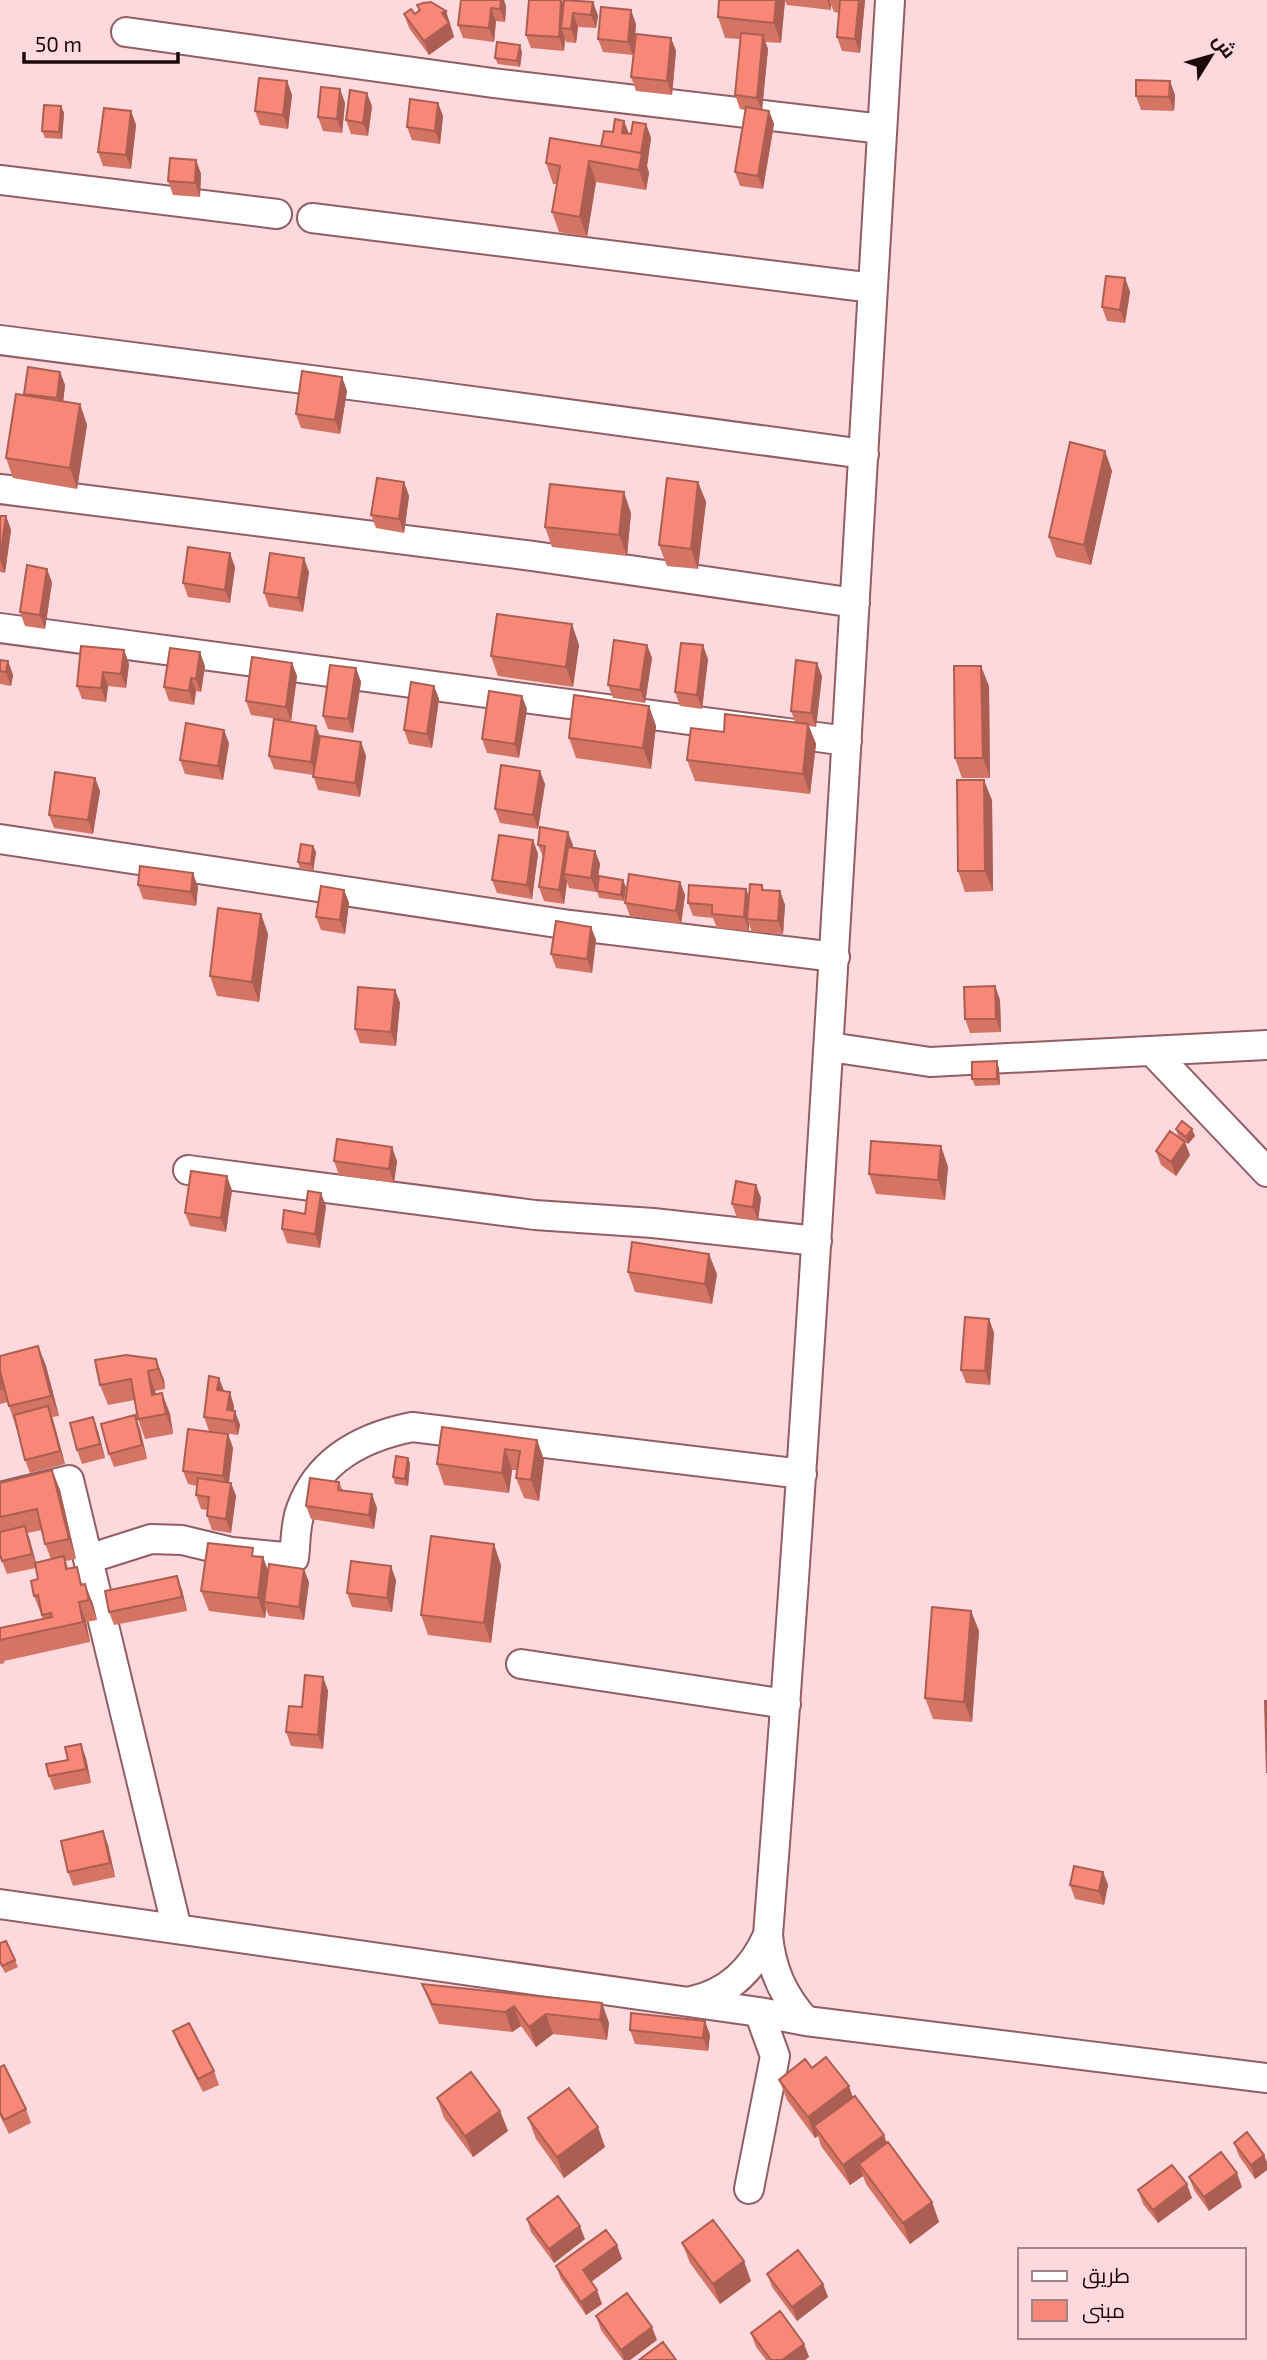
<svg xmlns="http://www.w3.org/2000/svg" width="1267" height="2360" font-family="'Exo 2',Cairo,sans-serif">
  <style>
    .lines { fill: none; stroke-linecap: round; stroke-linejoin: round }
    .minor-casing { stroke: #925d65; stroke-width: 32 }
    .minor { stroke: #fff; stroke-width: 28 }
    .wall { fill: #d47465; fill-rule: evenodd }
    .shaded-wall { fill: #ad5e53 }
    .building { fill: #f78776; stroke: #ad5e53; stroke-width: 2 }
  </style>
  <rect width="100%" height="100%" fill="#fdd8dd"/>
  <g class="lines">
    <g class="minor-casing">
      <path id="minor" d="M126 32 493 83 882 129
        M0 180 277 214
        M312 218 873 288
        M0 340 412 393 864 454
        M0 489 533 556 855 603
        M0 628 847 741
        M0 839 570 925 835 957
        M830 1047 930 1062 1267 1045
        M1154 1053 1267 1172
        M188 1170 535 1215 653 1223 817 1241
        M0 1497 69 1480 177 1929
        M88 1559 151 1539 182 1540 232 1552 294 1558C296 1542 295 1524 301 1509 319 1459 363 1437 412 1427L802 1474
        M521 1664 786 1704
        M0 1904 759 2012 806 2021 1267 2078
        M692 2001C729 1993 753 1969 768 1935
        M806 2021C783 1996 771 1969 768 1935 818 1290 851 645 890 0
        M749 2189 775 2056 759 2012"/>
    </g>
    <use href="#minor" class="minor"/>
  </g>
  <path class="wall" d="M461 0 506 6 505 22 496 21 494 42 463 38 458 25Z
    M562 0 564 3 593 2 598 16 596 28 578 27 576 43 566 42 565 38 564 51 531 48 526 35Z
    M719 0H865L860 53 842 51 837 37 839 13 834 12 831 5V10L787 5 785 1 781 43 765 42 768 49 762 109 769 111 774 124 763 189 740 186 735 172 745 110 740 109 735 95 740 39 725 38 718 17Z
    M417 5 446 11 454 37 429 55 409 28 404 14H415L419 11Z
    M636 24 633 55 603 52 598 39Z
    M671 38 676 51 672 95 636 91 631 77Z
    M522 52 520 67 498 64 495 58Z
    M287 81 292 95 288 129 260 125 255 111Z
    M340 89 345 103 342 133 323 131 318 117Z
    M1175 95 1174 111 1141 110 1136 96Z
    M438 103 443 116 440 144 412 140 407 127Z
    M61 106 64 113 62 139 45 138 42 131Z
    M372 106 368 136 351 134 346 120Z
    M131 111 136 125 131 169 103 166 98 152Z
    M624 121 629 134H631L646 124 651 138 647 166 649 173 646 190 596 182 587 237 559 232 552 212 557 184H553L546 163 601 146Z
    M196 160 201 174 200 197 173 195 168 181Z
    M1125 278 1130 292 1125 323 1107 321 1102 307Z
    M60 372 65 385 63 402 80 404 87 425 77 489 13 478 6 458 24 395Z
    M342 377 347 391 340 434 301 428 296 414Z
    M1105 451 1112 471 1091 565 1056 557 1049 537Z
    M404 482 409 496 404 533 376 528 371 515Z
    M698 482 706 502 698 569 667 566 659 545Z
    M631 513 627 556 552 547 545 527Z
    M0 516H6L11 530 5 573 0 572Z
    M235 567 230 603 188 597 183 583Z
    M309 572 303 612 269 607 264 593Z
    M52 582 45 629 25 626 20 612Z
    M579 645 573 687 498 676 491 656Z
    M647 645 652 658 645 703 613 698 608 685Z
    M124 650 129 664 126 688 108 686 106 702 82 699 77 686Z
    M708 659 702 709 680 706 675 692Z
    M0 660 8 661 13 675 11 686 0 684Z
    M292 663 297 676 291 721 251 715 246 701Z
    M205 666 201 692 196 691 194 705 169 701 164 687Z
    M356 668 361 682 353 733 328 729 323 716Z
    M822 676 816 727 809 726 816 744 810 794 695 781 687 760 724 732 795 722 791 711Z
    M434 686 439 699 432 748 409 744 404 730Z
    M989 686 990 778H962L955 758Z
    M649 706 656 726 651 769 576 758 569 738Z
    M527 709 519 758 487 753 482 739Z
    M320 736 361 742 366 756 360 797 318 790 313 775 274 769 269 756Z
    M229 743 223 780 185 774 180 760Z
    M95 778 100 791 93 834 54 828 49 815Z
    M545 784 538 829 500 823 495 809Z
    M992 800 993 891 965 892 958 871Z
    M533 840 538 854 532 899 497 893 492 880Z
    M538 845H573L572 847 595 851 600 864 596 892 569 888 567 882 564 904 544 901 539 887 544 859Z
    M313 846 316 852 313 871 300 869 298 862Z
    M680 882 685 895 681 924 630 916 625 903Z
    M138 885 198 887 196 906 143 899Z
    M762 885 764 890 780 891 785 905 783 934 752 932 749 924V931L717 928 713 918 693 916 688 903 746 889 749 898Z
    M626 887 624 901 599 898 597 891Z
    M344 890 349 903 345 934 321 930 316 917Z
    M261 914 268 934 259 1002 217 996 210 976Z
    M591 927 596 940 592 973 556 968 551 954Z
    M995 986 1000 1000 1001 1032 970 1033 965 1019Z
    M395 990 400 1003 396 1046 360 1043 355 1029Z
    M999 1068 1000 1085 975 1086 972 1079Z
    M1176 1129 1195 1136 1188 1144 1178 1136Z
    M941 1146 948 1167 945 1200 876 1194 869 1174Z
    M1156 1151 1190 1155 1176 1176 1161 1165Z
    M334 1161H397L394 1183 339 1175Z
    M756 1185 761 1198 758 1221 737 1218 732 1204Z
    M232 1190 226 1232 190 1226 185 1213Z
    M326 1206 320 1248 287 1243 282 1229 305 1214Z
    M628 1272 717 1274 712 1304 635 1292Z
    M989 1319 994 1333 990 1385 966 1383 961 1370Z
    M38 1346 46 1366 59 1416 52 1417 65 1464 30 1473 25 1460 16 1427 9 1406Z
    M156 1359 164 1380 165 1389 155 1391 156 1395 162 1393 170 1414 173 1434 145 1439 138 1419 135 1400 108 1405 100 1385Z
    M0 1371 8 1402 0 1404Z
    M219 1378 224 1391 234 1406V1411L240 1425 238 1435 209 1431 204 1417Z
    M140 1429 147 1459 114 1467 109 1454Z
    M98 1431 105 1458 82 1464 77 1450Z
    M228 1434 233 1448 229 1482 231 1483 236 1496 231 1533 212 1530 207 1516 208 1510 201 1509 196 1495 197 1486 188 1484 183 1471Z
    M537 1440 544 1460 539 1501 524 1498 516 1478 517 1470H512L509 1493 444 1485 437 1464Z
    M408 1458 410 1464 408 1486 395 1484 393 1477Z
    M52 1470 60 1490 76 1559 66 1561 68 1568 83 1584 93 1604 97 1620 86 1622 90 1642 4 1661 5 1663 0 1664V1628L43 1619 34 1596 38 1579 36 1568 7 1574 2 1561 0 1554V1483ZM42 1530 45 1544 51 1559 36 1562 27 1533Z
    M339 1482 343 1491 377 1508 374 1529 311 1519 306 1506Z
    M256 1556 263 1557 268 1570 309 1582 304 1620 269 1616 266 1609 265 1618 209 1611 201 1591Z
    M501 1565 491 1643 428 1635 421 1615Z
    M177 1576 182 1590 187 1611 114 1625 109 1612Z
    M396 1580 392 1612 352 1607 347 1593Z
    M971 1611 979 1631 972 1722 933 1719 925 1698Z
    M323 1677 328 1691 323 1749 291 1746 286 1732 302 1707Z
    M86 1758 91 1783 54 1790 49 1776Z
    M103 1831 108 1845 115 1877 73 1886 68 1872Z
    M1103 1872 1108 1885 1104 1905 1075 1899 1070 1885Z
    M0 1943 15 1960 18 1967 5 1973 0 1963Z
    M422 1984 602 2003 609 2023 607 2040 553 2034 536 2047 521 2026 512 2032 439 2024 430 2004Z
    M705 2021 710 2035 708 2051 635 2044 630 2030Z
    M173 2031 214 2071 219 2085 203 2092 178 2044Z
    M0 2067 26 2109 31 2123 9 2134 0 2116Z
    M812 2068 853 2097 932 2202 939 2222 910 2244 866 2184 863 2176 850 2185 821 2146 818 2136 815 2138 787 2100 779 2080Z
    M437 2098 500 2111 508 2131 473 2157 444 2118Z
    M528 2118 605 2147 564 2178 536 2139Z
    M1234 2143 1267 2162V2170L1255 2179 1239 2156Z
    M1189 2177 1242 2187 1209 2211 1194 2190Z
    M1138 2190 1192 2198 1158 2223 1143 2204Z
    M527 2219 585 2239 554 2263 531 2232Z
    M682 2243 751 2281 720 2304 690 2263Z
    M617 2245 622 2259 591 2282 602 2304 586 2315 561 2279 556 2266Z
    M767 2274 823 2284 828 2297 797 2321 772 2287Z
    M596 2316 657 2340 630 2360H623L601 2330Z
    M751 2333 804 2344 809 2357 805 2360H766L756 2347Z"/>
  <path class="shaded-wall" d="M501 0H504L506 6 505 22 500 9Z
    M561 0 567 12 561 28 565 38 564 51 559 37Z
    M776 0H785L781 43 774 23Z
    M827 0H829L831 5V10Z
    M859 0H865L860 53 855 39Z
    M593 2 598 16 596 28 591 15Z
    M491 8 496 21 494 42 489 28Z
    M631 10 636 24 633 55 628 42Z
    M446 11 454 37 429 55 424 41 442 13Z
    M573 13 578 27 576 43 571 29Z
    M763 35 768 49 762 111 757 98Z
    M671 38 676 51 672 95 667 81Z
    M520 45 522 52 520 67 517 61Z
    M287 81 292 95 288 129 283 115Z
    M1170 81 1175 95 1174 111 1169 97Z
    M340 89 345 103 342 133 337 119Z
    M367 93 372 106 368 136 363 123Z
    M438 103 443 116 440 144 435 131Z
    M61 106 64 113 62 139 59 132Z
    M131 111 136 125 131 169 126 155Z
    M769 111 774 124 763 189 758 176Z
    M624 121 629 134 622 133Z
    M646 124 651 138 647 166 649 173 646 190 639 170Z
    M196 160 201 174 200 197 195 183Z
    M589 161 596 182 587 237 580 217Z
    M1125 278 1130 292 1125 323 1120 310Z
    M60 372 65 385 62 412 57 398Z
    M342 377 347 391 340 434 335 420Z
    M80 404 87 425 77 489 70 468Z
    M1105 451 1112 471 1091 565 1084 545Z
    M404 482 409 496 404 533 399 519Z
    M698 482 706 502 698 569 691 549Z
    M624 492 631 513 627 556 619 535Z
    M6 516 11 530 5 573 0 560Z
    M230 553 235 567 230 603 225 590Z
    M304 558 309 572 303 612 298 598Z
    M47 569 52 582 45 629 40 615Z
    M572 624 579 645 573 687 566 667Z
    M647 645 652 658 645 703 640 690Z
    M703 645 708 659 702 709 697 695Z
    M124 650 129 664 126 688 121 674Z
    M200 652 205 666 201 692 196 679Z
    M8 661 13 675 11 686 6 672Z
    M292 663 297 676 291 721 286 707Z
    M817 663 822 676 816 727 811 713Z
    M981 666 989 686 990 778 983 758Z
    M356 668 361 682 353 733 348 719Z
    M103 672 108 686 106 702 101 688Z
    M191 678 196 691 194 705 189 691Z
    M434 686 439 699 432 748 427 734Z
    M522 696 527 709 519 758 515 744Z
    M649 706 656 726 651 769 643 748Z
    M808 724 816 744 810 794 803 774Z
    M316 726 321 739 316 776 311 762Z
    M224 730 229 743 223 780 218 766Z
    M361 742 366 756 360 797 355 783Z
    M540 771 545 784 538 829 533 815Z
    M95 778 100 791 93 834 88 820Z
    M984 780 992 800 993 891 985 871Z
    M568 832 573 845 568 875 564 874 567 882 564 904 559 890Z
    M533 840 538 854 532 899 527 885Z
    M313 846 316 852 313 871 311 864Z
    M595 851 600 864 596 892 591 878Z
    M193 873 198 887 196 906 191 892Z
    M623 880 626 887 624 901 621 895Z
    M680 882 685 895 681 924 676 911Z
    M746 889 751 903 747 919 749 924V931L744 917Z
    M344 890 349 903 345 934 340 920Z
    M780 891 785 905 783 934 778 921Z
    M261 914 268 934 259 1002 252 982Z
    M591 927 596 940 592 973 587 959Z
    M995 986 1000 1000 1001 1032 996 1019Z
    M395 990 400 1003 396 1046 391 1032Z
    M997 1061 999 1068 1000 1085 997 1079Z
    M1192 1129 1195 1136 1188 1144 1186 1137Z
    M1185 1142 1190 1155 1176 1176 1171 1162Z
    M941 1146 948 1167 945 1200 938 1180Z
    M392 1147 397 1161 394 1183 389 1169Z
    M227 1176 232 1190 226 1232 221 1218Z
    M756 1185 761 1198 758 1221 753 1207Z
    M321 1193 326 1206 320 1248 315 1234Z
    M709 1254 717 1274 712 1304 705 1284Z
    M989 1319 994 1333 990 1385 985 1371Z
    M38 1346 46 1366 59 1416 51 1396Z
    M156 1359 164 1380 165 1389 158 1369Z
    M148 1371 155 1391 160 1415 152 1395Z
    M219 1378 224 1391 217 1390Z
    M230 1392 234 1406 233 1421 227 1410Z
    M162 1393 170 1414 173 1434 166 1414Z
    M48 1406 53 1419 65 1464 60 1451Z
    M235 1411 240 1425 238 1435 234 1421Z
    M135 1415 140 1429 147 1459 142 1445Z
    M93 1417 98 1431 105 1458 100 1444Z
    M228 1434 233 1448 228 1489 223 1476Z
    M537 1440 544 1460 539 1501 531 1480Z
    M505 1449 512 1470 509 1493 502 1473Z
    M408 1458 410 1464 408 1486 405 1479Z
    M52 1470 60 1490 76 1559 69 1539Z
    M231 1483 236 1496 231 1533 226 1519Z
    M372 1494 377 1508 374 1529 369 1515Z
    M25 1526 30 1540 37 1567 32 1554Z
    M494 1544 501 1565 491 1643 484 1623Z
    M263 1557 270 1577 264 1602 266 1609 265 1618 258 1598Z
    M391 1566 396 1580 392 1612 387 1598Z
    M304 1569 309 1582 304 1620 299 1607Z
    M177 1576 182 1590 187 1611 182 1597Z
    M85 1584 93 1604 97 1620 89 1600Z
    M79 1602 86 1622 90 1642 83 1622Z
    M971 1611 979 1631 972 1722 964 1702Z
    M323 1677 328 1691 323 1749 318 1735Z
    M81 1744 86 1758 91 1783 86 1769Z
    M103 1831 108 1845 115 1877 110 1863Z
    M1103 1872 1108 1885 1104 1905 1099 1891Z
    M602 2003 609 2023 607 2040 600 2020Z
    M514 2006 521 2026 512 2032 505 2012Z
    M546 2014 553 2034 536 2047 529 2027Z
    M705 2021 710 2035 708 2051 703 2038Z
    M849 2086 856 2106 814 2126 818 2136 815 2138 808 2117Z
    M500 2111 508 2131 473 2157 465 2136Z
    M598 2127 605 2147 564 2178 557 2157Z
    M884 2135 891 2155 859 2164 863 2176 850 2185 843 2165Z
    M1264 2155 1267 2162V2170L1255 2179 1251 2165Z
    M1237 2173 1242 2187 1209 2211 1204 2197Z
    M1187 2184 1192 2198 1158 2223 1153 2210Z
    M932 2202 939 2222 910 2244 903 2223Z
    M580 2226 585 2239 554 2263 549 2249Z
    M617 2245 622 2259 588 2284 583 2270Z
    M744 2261 751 2281 720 2304 713 2284Z
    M823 2284 828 2297 797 2321 792 2307Z
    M597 2290 602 2304 586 2315 581 2302Z
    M652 2327 657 2340 630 2360H624L621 2350Z
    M804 2344 809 2357 805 2360H782Z"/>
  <path class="building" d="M461 0H501L500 9 491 8 489 28 458 25Z
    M529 0H561L559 37 526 35Z
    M564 0 593 2 591 15 573 13 571 29 561 28Z
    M719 0H776L774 23 718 17Z
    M840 0H859L855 39 837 37Z
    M431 2 446 11 442 13 449 23 424 41 404 14 411 9 415 14 420 10 417 5 423 3Z
    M601 7 631 10 628 42 598 39Z
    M741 33 763 35 757 98 735 95Z
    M636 34 671 38 667 81 631 77Z
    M497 42 520 45 517 61 495 58Z
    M259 78 287 81 283 115 255 111Z
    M1136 80 1170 81 1169 97 1136 96Z
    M321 87 340 89 337 119 318 117Z
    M350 90 367 93 363 123 346 120Z
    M410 99 438 103 435 131 407 127Z
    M44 105 61 106 59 132 42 131Z
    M746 107 769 111 758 176 735 172Z
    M104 108 131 111 126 155 98 152Z
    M615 119 624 121 622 133 631 134 633 122 646 124 641 153 601 146 604 131 613 132Z
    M550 138 642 153 639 170 589 161 580 217 552 212 560 166 546 163Z
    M170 158 196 160 195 183 168 181Z
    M1106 276 1125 278 1120 310 1102 307Z
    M28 367 60 372 57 398 24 394Z
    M302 371 342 377 335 420 296 414Z
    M16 394 80 404 70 468 6 458Z
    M1070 442 1105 451 1084 545 1049 537Z
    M377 478 404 482 399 519 371 515Z
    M667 478 698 482 691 549 659 545Z
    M550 484 624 492 619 535 545 527Z
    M0 516H6L0 558Z
    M188 547 230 553 225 590 183 583Z
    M270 553 304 558 298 598 264 593Z
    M27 565 47 569 40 615 20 612Z
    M497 614 572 624 566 667 491 656Z
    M614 640 647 645 640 690 608 685Z
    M681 643 703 645 697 695 675 692Z
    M81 646 124 650 121 674 103 672 101 688 77 686Z
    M170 648 200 652 196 679 191 678 189 691 164 687Z
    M252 657 292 663 286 707 246 701Z
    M0 660 8 661 6 672 0 671Z
    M796 660 817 663 811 713 791 711Z
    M330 665 356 668 348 719 323 716Z
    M954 666H981L983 758H955Z
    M411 682 434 686 427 734 404 730Z
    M489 691 522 696 515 744 482 739Z
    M574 695 649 706 643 748 569 738Z
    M725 714 808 724 803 774 687 760 691 728 724 732Z
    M274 719 316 726 311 762 269 756Z
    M186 723 224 730 218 766 180 760Z
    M320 736 361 742 355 783 313 777Z
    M501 765 540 771 533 815 495 809Z
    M55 772 95 778 88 820 49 815Z
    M957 780H984L985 871H958Z
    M540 827 568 832 559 890 539 887 545 846 538 845Z
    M499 835 533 840 527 885 492 880Z
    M301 844 313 846 311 864 298 862Z
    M568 847 595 851 591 878 564 874Z
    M140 866 193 873 191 892 138 885Z
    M629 874 680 882 676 911 625 903Z
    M599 876 623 880 621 895 597 891Z
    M750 884 762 885V890L780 891 778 921 747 919Z
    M689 885 746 889 744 917 712 914V905L688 903Z
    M321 886 344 890 340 920 316 917Z
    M218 908 261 914 252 982 210 976Z
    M556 921 591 927 587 959 551 954Z
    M995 986 996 1019H965L964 987Z
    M358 987 395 990 391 1032 355 1029Z
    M997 1061V1079H972V1062Z
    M1182 1121 1192 1129 1186 1137 1176 1129Z
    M1170 1131 1185 1142 1171 1162 1156 1151Z
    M337 1139 392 1147 389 1169 334 1161Z
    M871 1141 941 1146 938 1180 869 1174Z
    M191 1171 227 1176 221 1218 185 1213Z
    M736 1181 756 1185 753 1207 732 1204Z
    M308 1191 321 1193 315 1234 282 1229 284 1210 305 1214Z
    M632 1242 709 1254 705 1284 628 1272Z
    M965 1317 989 1319 985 1371 961 1370Z
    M38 1346 51 1396 9 1406 0 1371V1356Z
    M126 1355 156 1359 158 1369 148 1371 152 1395 162 1393 166 1414 138 1419 131 1379 100 1385 95 1360Z
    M209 1376 219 1378 217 1390 230 1392 227 1410 235 1411 234 1421 204 1417Z
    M0 1377 3 1388 0 1389Z
    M48 1406 60 1451 25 1460 14 1415Z
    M135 1415 142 1445 109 1454 101 1424Z
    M93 1417 100 1444 77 1450 70 1423Z
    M442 1427 537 1440 531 1480 516 1478 520 1451 505 1449 502 1473 437 1464Z
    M188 1429 228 1434 223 1476 183 1471Z
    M396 1456 408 1458 405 1479 393 1477Z
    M52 1470 69 1539 45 1544 37 1509 0 1517V1483Z
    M198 1478 231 1483 226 1519 207 1516 209 1497 196 1495Z
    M310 1478 339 1482 338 1490 372 1494 369 1515 306 1506Z
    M25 1526 32 1554 2 1561 0 1554V1532Z
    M431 1536 494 1544 484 1623 421 1615Z
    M208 1543 253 1548 252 1556 263 1557 258 1598 201 1591Z
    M64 1556 66 1569 77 1567 81 1585 85 1584 89 1600 79 1602 83 1622 0 1640V1628L52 1617 51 1613 42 1615 38 1595 34 1596 31 1581 38 1579 35 1563Z
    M351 1561 391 1566 387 1598 347 1593Z
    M269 1564 304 1569 299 1607 264 1602Z
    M177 1576 182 1597 109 1612 105 1591Z
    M932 1607 971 1611 964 1702 925 1698Z
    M305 1675 323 1677 318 1735 286 1732 289 1706 302 1707Z
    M1265 1701H1267V1773Z
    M81 1744 86 1769 49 1776 46 1764 68 1760 65 1747Z
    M103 1831 110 1863 68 1872 61 1841Z
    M1074 1866 1103 1872 1099 1891 1070 1885Z
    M6 1941 15 1960 2 1966 0 1961V1943Z
    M422 1984 602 2003 600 2020 546 2014 529 2027 514 2006 505 2012 432 2004Z
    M631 2013 705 2021 703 2038 630 2030Z
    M189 2023 214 2071 198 2079 173 2031Z
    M826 2057 849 2086 808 2117 779 2080 805 2059 812 2068Z
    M4 2065 26 2109 4 2120 0 2112V2067Z
    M471 2072 500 2111 465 2136 437 2098Z
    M569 2088 598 2127 557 2157 528 2118Z
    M855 2096 884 2135 843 2165 814 2126Z
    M1247 2132 1264 2155 1251 2165 1234 2143Z
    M888 2142 932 2202 903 2223 859 2164Z
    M1221 2152 1237 2173 1204 2197 1189 2177Z
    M1172 2165 1187 2184 1153 2210 1138 2190Z
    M558 2196 580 2226 549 2249 527 2219Z
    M713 2220 744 2261 713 2284 682 2243Z
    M606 2230 617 2245 583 2270 597 2290 581 2302 556 2266Z
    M798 2250 823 2284 792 2307 767 2274Z
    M627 2293 652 2327 621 2350 596 2316Z
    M780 2311 804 2344 782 2360H771L751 2333Z
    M663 2342 676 2360H639Z"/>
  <rect x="1018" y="2248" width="228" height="91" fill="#fdd8dd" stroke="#a38589" stroke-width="2"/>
  <rect x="1032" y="2271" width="35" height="10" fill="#ffffff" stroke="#a38589" stroke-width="2"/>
  <text x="1082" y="2283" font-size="21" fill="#1b080b">طريق</text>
  <rect x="1032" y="2300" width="35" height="21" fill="#f78776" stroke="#a38589" stroke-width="2"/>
  <text x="1082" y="2318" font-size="21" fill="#1b080b">مبنى</text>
  <g transform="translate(1211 56) rotate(53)" stroke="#fdd8dd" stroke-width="5" paint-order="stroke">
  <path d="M0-5L12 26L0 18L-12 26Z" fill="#1b080b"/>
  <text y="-10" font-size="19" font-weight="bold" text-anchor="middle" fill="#1b080b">ش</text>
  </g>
  <path d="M24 52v10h154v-10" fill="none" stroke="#1b080b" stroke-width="3.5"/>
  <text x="35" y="52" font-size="21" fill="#1b080b" stroke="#fdd8dd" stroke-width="5" paint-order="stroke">50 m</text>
</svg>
